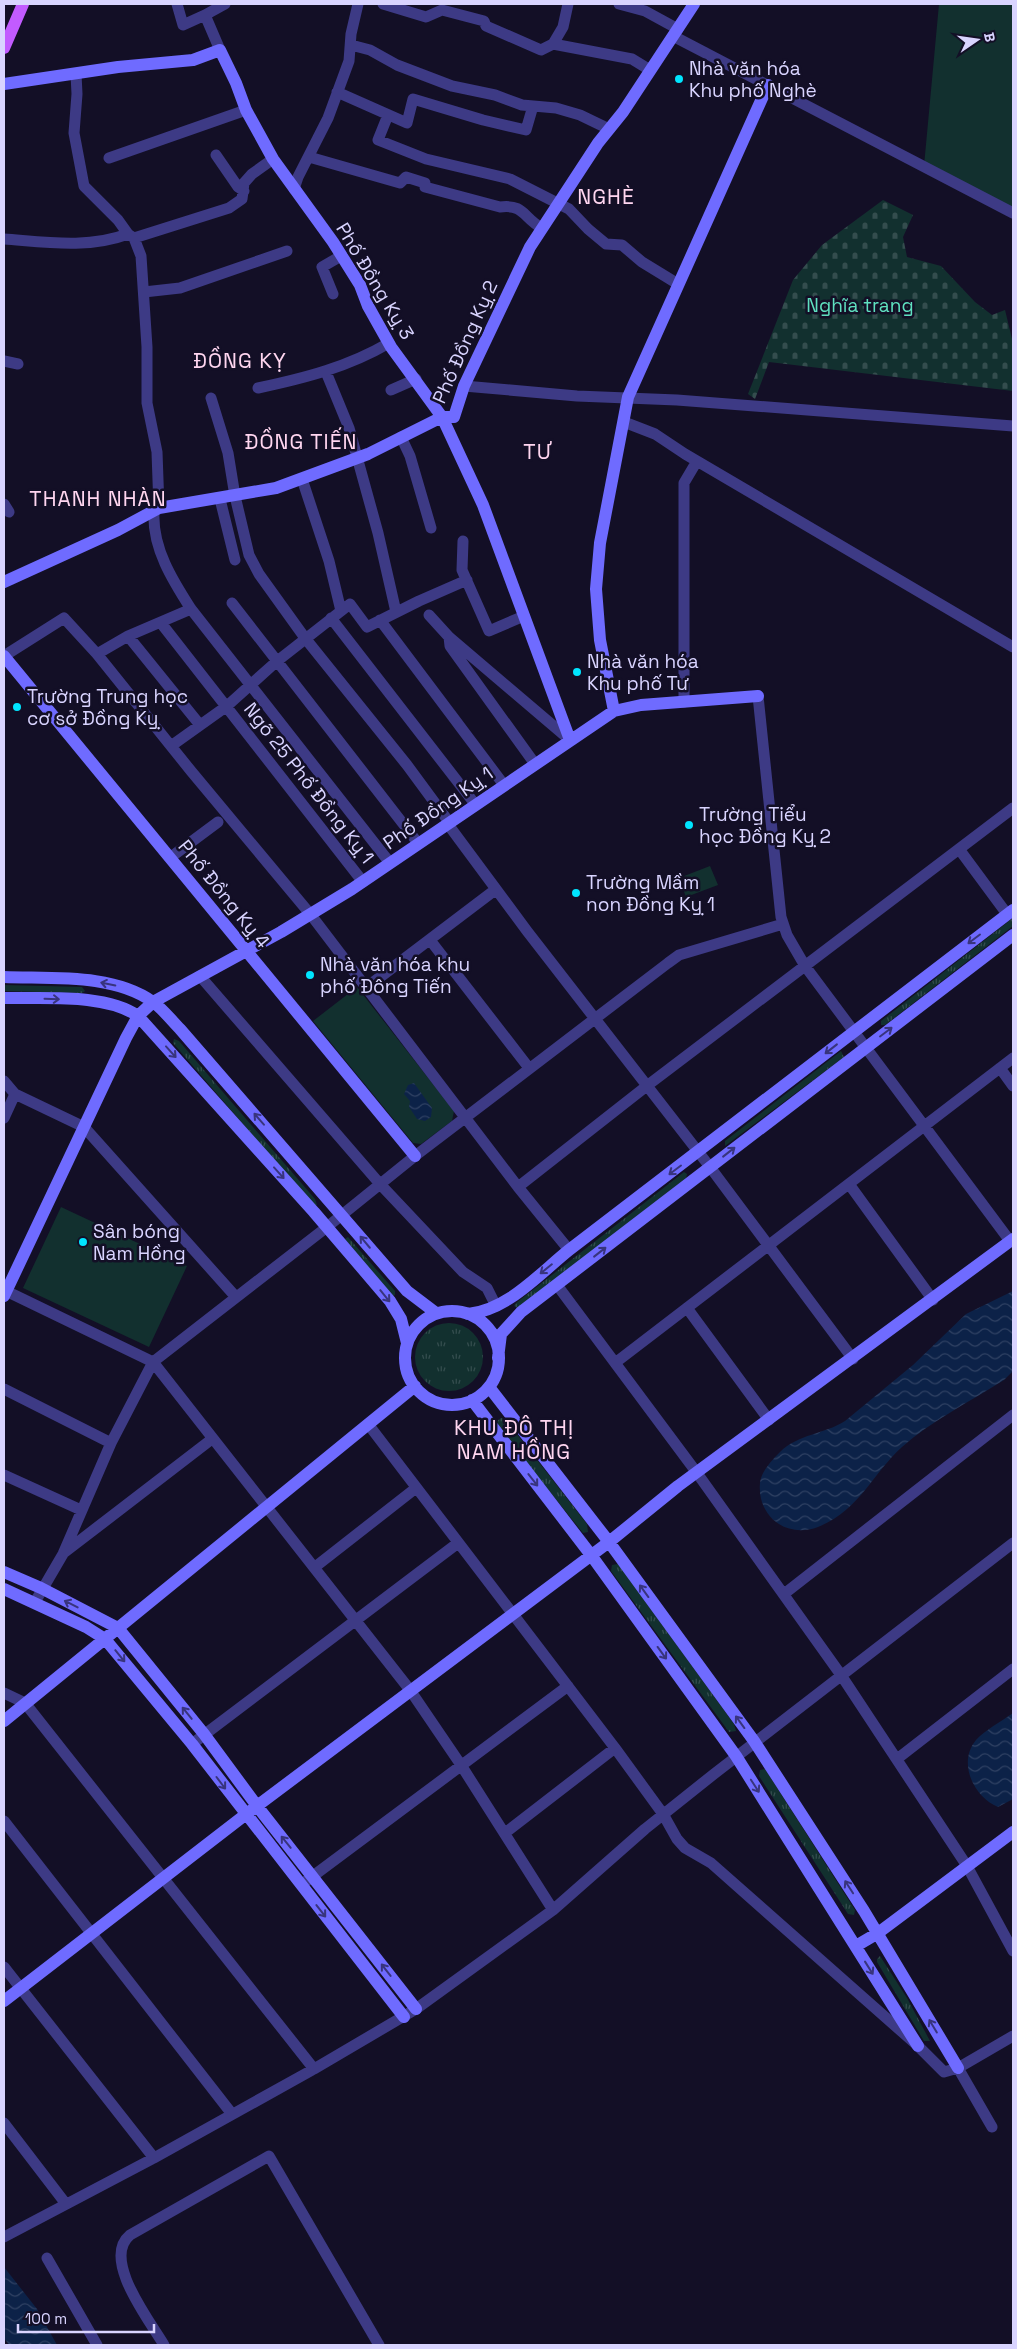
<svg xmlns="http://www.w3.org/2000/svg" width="1017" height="2349" font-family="'Space Grotesk',sans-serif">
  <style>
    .grass { fill: url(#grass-tufts) }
    .cemetery { fill: url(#cemetery-stones) }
    .park { fill: #12302f }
    .water { fill: url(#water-waves) }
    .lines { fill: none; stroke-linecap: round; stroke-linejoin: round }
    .street { stroke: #3d3a85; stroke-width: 11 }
    .secondary { stroke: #6f6bff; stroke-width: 12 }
    .primary { stroke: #c25bff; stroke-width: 12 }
    .oneway { stroke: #38347d }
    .poi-dot { fill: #00e5ff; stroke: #130f26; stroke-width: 2 }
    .labels { text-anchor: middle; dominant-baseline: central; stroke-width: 5; stroke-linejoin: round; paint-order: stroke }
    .poi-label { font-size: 19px; fill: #d9d4ff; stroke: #130f26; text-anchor: start }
    .street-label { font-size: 19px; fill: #d9d4ff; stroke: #130f26 }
    .park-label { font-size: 19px; fill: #5fe0c0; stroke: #130f26 }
    .quarter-label { font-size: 21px; letter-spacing: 1px; fill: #ffd6f0; stroke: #130f26 }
  </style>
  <defs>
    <pattern id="grass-tufts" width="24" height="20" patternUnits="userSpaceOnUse" patternTransform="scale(1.25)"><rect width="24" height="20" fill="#12302f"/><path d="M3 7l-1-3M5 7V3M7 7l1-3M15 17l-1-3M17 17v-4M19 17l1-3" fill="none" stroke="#344d4e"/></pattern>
    <pattern id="cemetery-stones" width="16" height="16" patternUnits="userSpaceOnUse" patternTransform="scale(1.25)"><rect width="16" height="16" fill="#12302f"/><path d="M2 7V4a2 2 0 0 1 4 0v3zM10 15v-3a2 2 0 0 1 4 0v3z" fill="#344d4e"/></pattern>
    <pattern id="water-waves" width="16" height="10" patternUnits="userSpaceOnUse" patternTransform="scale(1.25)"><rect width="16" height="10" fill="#0c2248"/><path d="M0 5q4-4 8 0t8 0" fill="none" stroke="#2f4163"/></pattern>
  </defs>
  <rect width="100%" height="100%" fill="#130f26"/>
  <path class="grass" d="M1013 918V926L885 1025H881V1021Z
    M4 985 82 987 85 991 82 993 4 991Z
    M174 1039 179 1041 315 1199 317 1205 314 1206 173 1043Z
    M841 1051 844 1057 725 1146V1141Z
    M684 1172 687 1174 686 1178 518 1308 514 1306 516 1303Z
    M348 1237 395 1291V1295L393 1296 345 1239Z
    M415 1357a34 34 0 1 1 68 0a34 34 0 1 1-68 0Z
    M501 1418 505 1419 587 1524 588 1532 583 1533 498 1427 497 1421Z
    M618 1564 734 1724 736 1731 729 1732 611 1571 612 1565Z
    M765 1769 855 1910 854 1915 848 1914 759 1776 760 1770Z
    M880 1956 907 1998 930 2041H924L877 1962V1959Z"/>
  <path class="cemetery" d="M883 200 913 215 903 237 907 257 941 266 975 302 992 315 1005 310 1013 343V391L769 362 755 399 748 394 793 280 822 245Z"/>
  <path class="park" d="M939 4H1013V213L924 166Z
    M710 866 718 885 686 897 679 878Z
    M357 987 454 1111 452 1121 421 1144 413 1143 313 1021Z
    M61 1207 187 1266 149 1347 23 1288Z"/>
  <path class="water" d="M414 1083 432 1108 431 1117 425 1121 417 1119 409 1107 410 1101 404 1094 408 1085Z
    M1013 1291V1371L1004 1380C971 1401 931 1421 902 1447 872 1474 860 1510 818 1527 786 1539 757 1516 760 1483 761 1472 772 1460 780 1452 798 1434 825 1434 845 1421L913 1365 966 1314Z
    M1013 1713V1799L998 1807C974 1797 957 1763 976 1740 985 1730 1002 1721 1013 1713Z
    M4 2267 37 2309 57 2345H9L4 2338Z"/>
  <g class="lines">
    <path class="street" d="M177 4 183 25 205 15 220 50
      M383 4 426 17 442 10 484 21 486 26 541 50 553 44 632 59 650 70
      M619 4 645 11 678 29
      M205 15 225 4
      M673 36 1013 213
      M553 44 563 27 568 4
      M351 45 370 50 397 65 452 86 495 95 522 105 556 108 580 115 609 129
      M76 74 77 94 74 133 84 186 118 220 128 234
      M337 92 407 123 413 99 483 120 526 130 533 106
      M388 115 378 140 426 159 510 179 569 209 588 229 606 244 622 245 642 262 678 284
      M216 155 238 187 244 191
      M309 157 400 183 406 177 425 183V187L500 207C525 204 523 218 542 228
      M109 158 246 110
      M294 189 298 177 328 118 349 61 351 34 358 4
      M134 238 141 256 147 347V403L157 452 159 508
      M4 239C45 242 88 249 128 234L134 238 229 208 242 199 244 183 252 174 273 159
      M144 292 180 288 287 251
      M333 294 322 267 341 256
      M4 361 18 364
      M326 372 349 428 378 533 396 612
      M464 386 577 396 677 400 1013 426
      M258 388C305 378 348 367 389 343
      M391 390 416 379
      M211 398 228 453 235 496 249 555 259 574 305 638 407 765 449 822
      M624 422 655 434 685 454 1013 647
      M401 437 410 456 431 528
      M302 479 329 561 341 611
      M220 499 235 560
      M4 504 9 512
      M154 512C152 548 173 581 191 609L390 863
      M463 541 462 570 489 631 524 616
      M232 603 418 843
      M429 615 449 637 570 740
      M331 618 475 804
      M380 620 504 785
      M161 623 363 882
      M128 636 200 725
      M449 637 450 646 535 764
      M97 654 128 636 191 609
      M4 656 64 618 97 654 191 771 311 915 518 1187 569 1250
      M758 696 781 917 787 935 805 966 1010 1241
      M684 702V483L697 461
      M171 746 227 706 276 662 350 604 367 627 419 601 467 580
      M447 823 527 931 710 1167 853 1359
      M959 849 1007 914
      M171 857 218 822
      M430 940 529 1068
      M200 976 380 1184 463 1272 487 1288 496 1306
      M367 987 495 890
      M1000 1068 1013 1086
      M4 1081 15 1094 84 1127 235 1296
      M4 1118 15 1094
      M849 1184 933 1300
      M518 1187 648 1085 1013 808
      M557 1285 697 1473 841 1675 967 1866 1013 1951
      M4 1290 153 1362 410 1690 461 1765 553 1910
      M687 1308 769 1420
      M615 1363 1013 1058
      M4 1389 111 1443
      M368 1424 615 1748 663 1814 677 1839 685 1848 711 1863 918 2046 944 2072 958 2068 1013 2036
      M4 1475 81 1510
      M65 1552 212 1439
      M315 1567 416 1488
      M784 1594 1013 1415
      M35 1602 63 1554 111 1443 153 1362 327 1227 415 1156 668 963 679 955 783 924
      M4 1693 25 1703 314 2069
      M192 1744 458 1543
      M897 1759 1013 1669
      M4 1821 232 2114
      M505 1833 615 1748
      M305 1882 568 1686
      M4 1967 154 2158
      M958 2068 992 2127
      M4 2123 66 2204
      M4 2237 154 2158 314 2069 416 2009 553 1910 645 1829 714 1774 1013 1543
      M47 2258 97 2345
      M164 2345C150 2321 101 2259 130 2235L269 2156 379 2345"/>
    <path class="secondary" d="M4 84 118 67 193 60 220 50 236 83 246 110 273 159 333 242 360 285 368 306 391 347 442 417 483 505 570 740
      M4 582 118 530 159 508 276 488 368 454 442 417H454L464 386 530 247 598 143 623 112 694 4
      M4 656 415 1156
      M614 711 600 640 596 589 600 543 628 397 768 85
      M4 977C50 979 113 973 153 1002 163 1009 171 1020 180 1029L407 1291 436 1313
      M4 998C44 999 105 993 138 1016L314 1212 390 1301 401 1319 407 1343
      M4 1296 126 1038 138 1016 153 1002 281 932 352 889 614 711 641 705 758 696
      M405 1358a47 47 0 1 1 94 0a47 47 0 1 1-94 0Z
      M468 1314C508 1310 539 1274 569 1250L1013 910
      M498 1358 501 1334 521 1312 1013 935
      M489 1387 609 1542 754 1741 864 1911 958 2068
      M472 1400 591 1555 736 1756 918 2046
      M4 1572 41 1588 118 1628 204 1734 257 1806 416 2009
      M4 1589 86 1627 105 1639 192 1744 404 2017
      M4 1721 415 1386
      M856 1946 878 1933 1013 1832
      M4 2001 245 1815 609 1542 678 1486 1013 1239"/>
    <path class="primary" d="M4 48 23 4"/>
  </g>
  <defs><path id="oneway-shaft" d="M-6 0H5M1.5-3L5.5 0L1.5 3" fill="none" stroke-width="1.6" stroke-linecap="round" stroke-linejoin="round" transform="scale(1.25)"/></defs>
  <g class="oneway">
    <use href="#oneway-shaft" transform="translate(974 939) rotate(143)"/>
    <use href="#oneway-shaft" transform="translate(108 984) rotate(-168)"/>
    <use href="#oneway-shaft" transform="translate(52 999) rotate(2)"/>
    <use href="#oneway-shaft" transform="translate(886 1032) rotate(-37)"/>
    <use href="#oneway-shaft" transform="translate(831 1049) rotate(142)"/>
    <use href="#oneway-shaft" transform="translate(171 1052) rotate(48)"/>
    <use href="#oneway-shaft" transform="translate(259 1119) rotate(-131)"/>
    <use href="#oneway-shaft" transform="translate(729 1152) rotate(-38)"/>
    <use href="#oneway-shaft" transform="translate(675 1170) rotate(143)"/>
    <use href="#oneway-shaft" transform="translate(279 1173) rotate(48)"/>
    <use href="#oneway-shaft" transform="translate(365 1242) rotate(-130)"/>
    <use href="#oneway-shaft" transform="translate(600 1252) rotate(-38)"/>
    <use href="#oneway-shaft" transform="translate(546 1269) rotate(141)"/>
    <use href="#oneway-shaft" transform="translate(385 1296) rotate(51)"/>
    <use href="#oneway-shaft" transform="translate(533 1480) rotate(52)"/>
    <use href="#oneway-shaft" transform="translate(644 1591) rotate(-126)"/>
    <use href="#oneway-shaft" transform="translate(71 1604) rotate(-153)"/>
    <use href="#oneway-shaft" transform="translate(662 1653) rotate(54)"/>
    <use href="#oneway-shaft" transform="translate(120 1656) rotate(51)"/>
    <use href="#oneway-shaft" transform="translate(187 1713) rotate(-129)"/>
    <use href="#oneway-shaft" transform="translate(740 1722) rotate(-126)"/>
    <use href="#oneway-shaft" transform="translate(221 1783) rotate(53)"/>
    <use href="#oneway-shaft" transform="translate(755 1786) rotate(57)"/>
    <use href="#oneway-shaft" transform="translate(286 1842) rotate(-129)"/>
    <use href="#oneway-shaft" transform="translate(849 1887) rotate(-123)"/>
    <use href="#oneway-shaft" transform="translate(321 1911) rotate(52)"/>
    <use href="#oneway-shaft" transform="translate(869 1968) rotate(58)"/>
    <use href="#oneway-shaft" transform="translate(386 1970) rotate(-128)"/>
    <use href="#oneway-shaft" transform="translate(933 2026) rotate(-121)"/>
  </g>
  <g class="poi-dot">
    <circle cx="679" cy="79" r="5"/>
    <circle cx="577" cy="672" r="5"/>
    <circle cx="17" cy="707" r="5"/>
    <circle cx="689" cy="825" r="5"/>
    <circle cx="576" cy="893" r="5"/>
    <circle cx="310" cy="975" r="5"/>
    <circle cx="83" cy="1242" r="5"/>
  </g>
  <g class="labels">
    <g class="poi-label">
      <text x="689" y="68">Nhà văn hóa<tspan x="689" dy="22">Khu phố Nghè</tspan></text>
      <text x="587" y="661">Nhà văn hóa<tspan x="587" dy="22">Khu phố Tư</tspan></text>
      <text x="27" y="696">Trường Trung học<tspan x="27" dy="22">cơ sở Đồng Kỵ</tspan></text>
      <text x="699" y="814">Trường Tiểu<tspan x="699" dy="22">học Đồng Kỵ 2</tspan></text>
      <text x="586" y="882">Trường Mầm<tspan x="586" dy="22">non Đồng Kỵ 1</tspan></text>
      <text x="320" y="964">Nhà văn hóa khu<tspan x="320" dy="22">phố Đông Tiến</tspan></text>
      <text x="93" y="1231">Sân bóng<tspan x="93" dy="22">Nam Hồng</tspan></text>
    </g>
    <g class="street-label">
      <text transform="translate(375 281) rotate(59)">Phố Đồng Kỵ 3</text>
      <text transform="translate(465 342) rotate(-66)">Phố Đồng Kỵ 2</text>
      <text transform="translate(309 783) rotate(52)">Ngõ 25 Phố Đồng Kỵ 1</text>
      <text transform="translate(438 808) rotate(-35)">Phố Đồng Kỵ 1</text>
      <text transform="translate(224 894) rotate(51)">Phố Đồng Kỵ 4</text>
    </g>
    <g class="park-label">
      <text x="860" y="305">Nghĩa trang</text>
    </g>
    <g class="quarter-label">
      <text x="606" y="196">NGHÈ</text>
      <text x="240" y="360">ĐỒNG KỴ</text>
      <text x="301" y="441">ĐỒNG TIẾN</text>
      <text x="538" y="451">TƯ</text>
      <text x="98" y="498">THANH NHÀN</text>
      <text x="514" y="1427">KHU ĐÔ THỊ<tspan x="514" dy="24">NAM HỒNG</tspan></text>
    </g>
  </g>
  <rect width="1017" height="2349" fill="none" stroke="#d9d4ff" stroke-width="10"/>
  <g transform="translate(977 40) rotate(77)" stroke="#130f26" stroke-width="4" paint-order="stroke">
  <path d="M0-4L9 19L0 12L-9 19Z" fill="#d9d4ff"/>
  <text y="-8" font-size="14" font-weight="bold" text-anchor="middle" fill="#d9d4ff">B</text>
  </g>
  <path d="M18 2324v8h136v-8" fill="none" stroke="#d9d4ff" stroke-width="2.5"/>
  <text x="25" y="2324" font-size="15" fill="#d9d4ff" stroke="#130f26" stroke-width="4" paint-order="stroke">100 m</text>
</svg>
